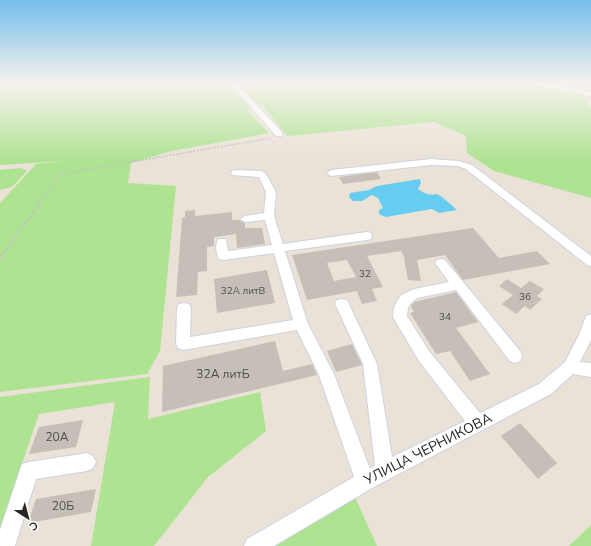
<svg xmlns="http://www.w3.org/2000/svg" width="591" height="546" font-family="'Nunito Sans',sans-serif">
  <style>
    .green { fill: #aee391 }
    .water { fill: #66cdf1 }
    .building { fill: #c5bfb7; fill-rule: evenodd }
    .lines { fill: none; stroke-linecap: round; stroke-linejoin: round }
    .minor-casing { stroke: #cdd1e1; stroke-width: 2 }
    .path-far1 { stroke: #c3c3c3; stroke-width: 1.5; stroke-dasharray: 2 1.5; stroke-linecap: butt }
    .path { stroke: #c3c3c3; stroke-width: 2; stroke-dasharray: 3 2; stroke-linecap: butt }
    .minor { fill: #fff; fill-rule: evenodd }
    .labels { text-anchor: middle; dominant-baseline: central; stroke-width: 3.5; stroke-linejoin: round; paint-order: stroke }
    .number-label { font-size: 10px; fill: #4e4d4b }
    .near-number-label { font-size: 12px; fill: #4e4d4b }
    .near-street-label { font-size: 14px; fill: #272727; stroke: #fff }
  </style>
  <rect width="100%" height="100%" fill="#eae2d7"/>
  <path class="green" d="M0 84H591V99L586 104 591 107V198L494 171 467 153 466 136 434 122 287 136 261 104 247 110 269 133 172 151 131 163 128 183 176 186 160 351 147 374 0 392V203L36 164 63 161 0 165Z
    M21 168 27 171 12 187 0 190V170Z
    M150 377 148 419 260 392 266 431 208 477 154 546H91L115 402 39 414 0 528V397Z
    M354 495 377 546H271Z
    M591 525V546H569Z"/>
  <path class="water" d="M420 179 421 183 418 189C423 193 430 196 437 194 444 198 450 204 457 210L439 213 432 209 386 217 379 214V210L383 208 378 198 372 195 362 201H353L349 197 350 193 369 190 377 186Z"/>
  <path class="building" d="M377 172 381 179 343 184 339 177Z
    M195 210V216L232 212V220H239L245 223V228H262L265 244 237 248 236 234 214 237V246L207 247V271L198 272 197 295 176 297 182 218 185 217V211Z
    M473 228 499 258 537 251 550 264 463 280 445 255 417 260 421 281 408 280 404 257 401 251 367 256 383 287 372 289 377 301 362 304 357 291 307 300 292 255ZM347 260 356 277 334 281 327 263Z
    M267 270 275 303 217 313 214 279Z
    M507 279 521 288 530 281 544 289 537 296 542 299 530 310 525 306 516 314 502 304 513 295 499 286Z
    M456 292 478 322 456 328 490 374 470 381 450 351 436 354 410 313 414 312 411 306 414 302Z
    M275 341 283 371 312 364 317 375 162 412 163 366Z
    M352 344 362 365 336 372 327 351Z
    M83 420 76 447 29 454 39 427Z
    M520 423 557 463 538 479 501 436Z
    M96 489 91 512 28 523 36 499Z"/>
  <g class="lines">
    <g class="minor-casing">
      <path id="minor" d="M231 84H237L282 132V136H276Z
        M532 84H545L591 92V96Z
        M431 159 459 161 472 165 591 256V266L587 265 466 169 458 166 431 165 331 176 327 173 331 170Z
        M235 170 262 171 266 174 276 192 274 216 283 244 367 232 371 233 372 236 371 239 367 240 285 251 308 324 334 374 370 469 375 466 363 364 335 304 337 300 342 299 347 300 377 364 392 457 465 421 419 361 393 317 394 307 401 295 414 289 449 282 435 263 437 260 441 259 445 260 520 351 522 356 520 361 515 363 510 361 456 290 417 298 411 303 408 308 407 316 429 351 480 413 539 384 565 362 579 335 586 316 591 314V340L580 362 591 363V377L573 374 551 394 372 488 274 546H244L247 539 354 477 319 375 297 330 183 350 178 348 176 344 177 308 179 304 184 303 189 304 191 308 190 337 293 320 274 253 223 260 219 259C216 254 215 244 218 239H226L228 251 272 245 265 220 245 222 240 219 245 216 264 213 266 192 259 177 232 175 231 173 232 171Z
        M87 453 93 456 96 462 93 468 87 471 36 479 15 546H0V530L22 464 29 462Z"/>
    </g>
    <path class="path-far1" d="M39 204 61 174 272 138"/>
    <path class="path" d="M0 258 40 203"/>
    <use href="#minor" class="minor"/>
  </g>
  <linearGradient id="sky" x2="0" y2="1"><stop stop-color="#74beec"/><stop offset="0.52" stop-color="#f6f2ed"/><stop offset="1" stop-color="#f6f2ed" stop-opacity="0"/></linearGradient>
  <rect width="591" height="161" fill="url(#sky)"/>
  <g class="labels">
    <g class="number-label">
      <text x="365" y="274">32</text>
      <text x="243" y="291">32А литВ</text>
      <text x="525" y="297">36</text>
      <text x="445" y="317">34</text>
    </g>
    <g class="near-number-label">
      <text x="223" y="374">32А литБ</text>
      <text x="57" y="437">20А</text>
      <text x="63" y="506">20Б</text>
    </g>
    <g class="near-street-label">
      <text transform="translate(428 449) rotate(-27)">УЛИЦА ЧЕРНИКОВА</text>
    </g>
  </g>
  <g transform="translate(28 518) rotate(144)" stroke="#ffffff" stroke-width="3" paint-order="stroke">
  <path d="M0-3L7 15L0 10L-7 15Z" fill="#272727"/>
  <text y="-6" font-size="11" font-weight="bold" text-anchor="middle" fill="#272727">С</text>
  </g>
</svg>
